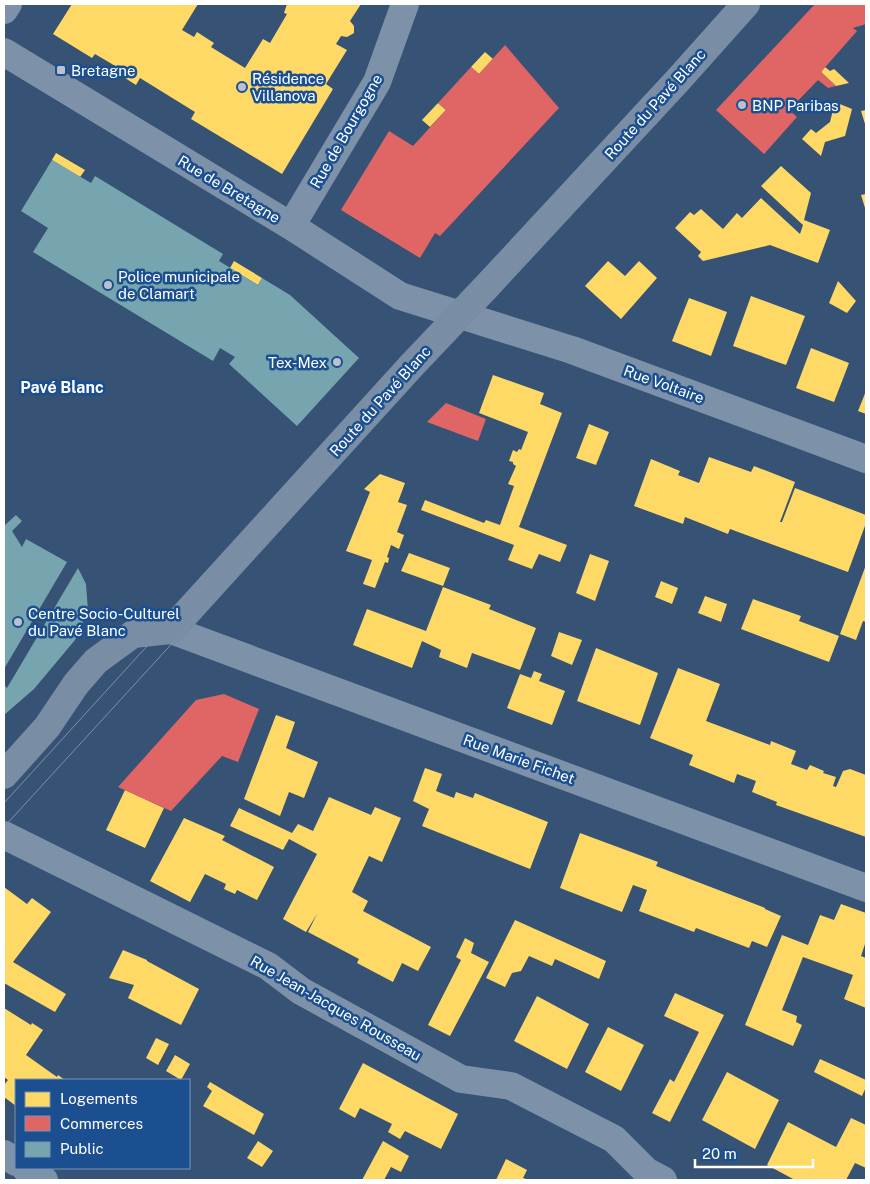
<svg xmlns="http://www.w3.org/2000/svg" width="870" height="1184" font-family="'Public Sans',sans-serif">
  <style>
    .homes { fill: #ffd966 }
    .shops { fill: #e06666 }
    .public { fill: #76a5af }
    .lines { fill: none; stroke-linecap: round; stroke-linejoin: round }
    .pedestrian { stroke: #7d92a8; stroke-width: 28 }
    .minor { stroke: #7d92a8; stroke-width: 28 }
    .secondary { stroke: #798da4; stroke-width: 28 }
    .tram { stroke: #7e92a7; stroke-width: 1 }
    .poi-dot { fill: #b9c2ce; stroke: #1b4f8f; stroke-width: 2 }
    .labels { text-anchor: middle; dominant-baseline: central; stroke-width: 5; stroke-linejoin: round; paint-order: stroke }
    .poi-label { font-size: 15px; fill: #fff; stroke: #1b4f8f; text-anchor: start }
    .street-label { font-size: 15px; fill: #fff; stroke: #1b4f8f }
    .neighbourhood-label { font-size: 16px; font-weight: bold; fill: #fff; stroke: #1b4f8f }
  </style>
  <rect width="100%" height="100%" fill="#365274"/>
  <path class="homes" d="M72 4H198L182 30 194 37 197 32 214 43 211 47 245 68 263 39 270 43 287 14 284 13 287 4H361L350 21 354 26V33L347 37 341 36 336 44 347 50 326 84 333 89 282 174 191 119 195 112 140 78 136 85 114 71 117 67 95 54 92 58 53 34Z
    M485 52 493 59 479 74 471 67Z
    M825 67 830 71 834 69 849 83 836 86 821 72Z
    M835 102 852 109 845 136 825 142 821 156 802 139 811 129 816 133 830 122Z
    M438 103 446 110 430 127 422 120Z
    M866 110V127L861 111Z
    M56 153 85 170 80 177 52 160Z
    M781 166 811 193 804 220 830 230 818 263 770 245 703 261 698 256 701 252 675 228 690 212 694 215 701 209 723 229 737 213 742 218 761 198 800 234 803 225 761 186Z
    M866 194V211L861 195Z
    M234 261 262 278 258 285 230 268Z
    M608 261 625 276 639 261 657 278 621 319 585 286Z
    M838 281 856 301 847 313 829 303Z
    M751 296 805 316 786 365 733 346Z
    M689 298 727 312 711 356 672 341Z
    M811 348 849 363 834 402 796 388Z
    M493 375 544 393 540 404 562 413 519 527 567 545 560 562 539 554 532 569 508 560 514 545 421 510 425 500 484 523 486 520 500 525 514 486 508 484 516 466 513 464V462L509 461 513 450 517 452 519 449 521 450 528 432 479 413Z
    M866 391V414L858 411Z
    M589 424 609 432 596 465 576 458Z
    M709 457 751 472 754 466 795 482 780 522H782L795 488 866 515V523L848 572 730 529 728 534 685 517 683 524 634 506 651 459 680 471 678 475 699 483Z
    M380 474 405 483 398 502 407 505 397 532 404 535 399 549 391 545 387 557 389 558 388 563 385 562 375 588 363 584 372 560 346 551 370 492 364 489Z
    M409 553 450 568 443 586 401 571Z
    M590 554 609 561 595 601 576 593Z
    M866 565V622L863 621 856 640 840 634Z
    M661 581 678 588 672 604 655 597Z
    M443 587 491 605 489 609 536 628 520 670 472 653 467 668 439 657 441 650 422 641 412 668 353 645 367 609 426 631Z
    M705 596 727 604 721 622 698 613Z
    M753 599 801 616 799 621 839 636 829 662 741 629Z
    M559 632 582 640 572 665 551 656Z
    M596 648 658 673 640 725 577 701Z
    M678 668 720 684 706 721 770 745 771 741 796 751 791 764 807 770 810 765 824 771 823 773 836 777 833 786 836 787 843 771 850 769 866 775V837L776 805 777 802 752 792 756 781 737 774 734 783 689 765 693 755 650 738Z
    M534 671 542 674 539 681 565 691 552 725 507 708 520 674 531 678Z
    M276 715 295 722 286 748 318 762 304 798 289 792 280 816 244 799Z
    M425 768 442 774 436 791 454 798 456 792 473 798 475 793 548 822 530 869 422 826 429 809 413 801Z
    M125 790 164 808 145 848 106 830Z
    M329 797 371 815 375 807 401 818 382 862 369 856 352 892 368 901 363 911 431 947 418 971 402 963 393 982 357 963 359 959 308 932 317 914 306 932 283 919 317 854 289 839 283 850 230 826 239 808 292 833 298 824 313 831Z
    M184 818 225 836 222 840 274 867 257 900 237 890 235 894 224 889 226 884 205 874 190 902 150 881Z
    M580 833 658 862 656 866 765 908V909L781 916 767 947 752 941 749 948 696 928 694 932 639 911 647 890 633 885 622 912 560 888Z
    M4 887 27 904 32 898 51 912 13 962 66 994 55 1012 4 983Z
    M841 904 866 913V941L861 956 866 958V1008L844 999 853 975 803 957 782 1010 797 1016 796 1022 802 1025 793 1046 745 1025 782 935 808 945 820 915 834 920Z
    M515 920 606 961 599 979 555 959 552 966 529 956 521 971 512 973 505 987 486 978Z
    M465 938 474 943 471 953 489 962 450 1036 428 1025 461 960 456 957Z
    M123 950 147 960V961L199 989 181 1025 128 998 134 985 109 978Z
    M675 993 724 1015 670 1122 652 1113 670 1079 674 1082 699 1032 664 1016Z
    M537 996 589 1024 567 1069 514 1041Z
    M4 1008 31 1025 32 1023 43 1030 26 1055 57 1077 58 1075 65 1080H16V1106L4 1097V1085L8 1080 4 1077Z
    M608 1027 644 1045 621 1091 585 1072Z
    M156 1038 169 1044 158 1065 146 1058Z
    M175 1055 190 1064 181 1080 166 1071Z
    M820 1059 866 1080V1087L862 1096 814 1072Z
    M363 1063 458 1114 441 1149 405 1131 400 1139 388 1132 392 1124 360 1108 355 1118 339 1109Z
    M727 1072 779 1100 755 1149 702 1120Z
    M210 1082 264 1114 254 1135 203 1106 212 1091 207 1087Z
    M851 1118 866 1125V1168L855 1163 846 1180H795L767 1165 788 1122 836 1147Z
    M258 1141 273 1151 262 1167 247 1158Z
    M383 1141 409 1156 401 1172 391 1167 384 1180H362Z
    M506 1159 527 1170 523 1178 528 1180H496Z"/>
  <path class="shops" d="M815 4H866V24L853 28 857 31 821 72 836 86 828 88 818 80 789 110 797 117 764 154 716 110Z
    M505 45 559 108 440 236 435 233 420 258 341 210 389 131 413 146 446 110 438 103 471 67 479 74Z
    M446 403 486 419 478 441 427 422Z
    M224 694 259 709 238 762 222 756 171 811 118 787 196 700Z"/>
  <path class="public" d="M52 160 91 183 95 176 223 254 219 261 258 285 262 278 290 295 359 358 297 426 229 364 235 357 220 348 213 361 33 252 48 228 21 211Z
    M16 515 22 521 12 531 22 547 26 539 67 562 4 669V524L5 525Z
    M78 568 86 584 88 611 75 640 34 689 4 715V685L7 688Z"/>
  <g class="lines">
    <path class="pedestrian" d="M4 10 8 4"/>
    <path class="minor" d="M4 52 291 226 400 296 572 350 866 459
      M291 226 377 82 405 4
      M171 630 866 888
      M4 835 268 966 301 991 461 1079 511 1086 614 1139 646 1171 663 1180
      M4 1154 16 1162
      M25 1168 44 1180"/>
    <path class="secondary" d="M4 775 47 727 76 684 96 661 133 634 171 630 412 365 488 285 679 79 746 4"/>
    <path class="tram" d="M4 803 458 305 729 4
      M4 827 471 317 753 4"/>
  </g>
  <g class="poi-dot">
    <rect x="56" y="65" width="10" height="10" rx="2.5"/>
    <circle cx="242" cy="87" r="5"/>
    <circle cx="742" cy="105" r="5"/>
    <circle cx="108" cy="285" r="5"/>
    <circle cx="337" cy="362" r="5"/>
    <circle cx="18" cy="622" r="5"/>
  </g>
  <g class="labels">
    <g class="poi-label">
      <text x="71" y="70">Bretagne</text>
      <text x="252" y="78">Résidence<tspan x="252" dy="17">Villanova</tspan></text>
      <text x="752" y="105">BNP Paribas</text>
      <text x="118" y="276">Police municipale<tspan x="118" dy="17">de Clamart</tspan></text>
      <text x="327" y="362" text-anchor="end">Tex-Mex</text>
      <text x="28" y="613">Centre Socio-Culturel<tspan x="28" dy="17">du Pavé Blanc</tspan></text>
    </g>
    <g class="street-label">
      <text transform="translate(655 104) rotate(-48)">Route du Pavé Blanc</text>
      <text transform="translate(346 131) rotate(-60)">Rue de Bourgogne</text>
      <text transform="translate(229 189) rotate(31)">Rue de Bretagne</text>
      <text transform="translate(664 384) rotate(20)">Rue Voltaire</text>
      <text transform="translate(380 401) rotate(-48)">Route du Pavé Blanc</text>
      <text transform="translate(519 759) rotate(20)">Rue Marie Fichet</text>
      <text transform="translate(336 1008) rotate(30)">Rue Jean-Jacques Rousseau</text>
    </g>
    <g class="neighbourhood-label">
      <text x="62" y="387">Pavé Blanc</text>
    </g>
  </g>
  <rect width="870" height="1184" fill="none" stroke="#ffffff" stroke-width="10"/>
  <rect x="15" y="1079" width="175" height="90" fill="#1b4f8f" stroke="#7695bc"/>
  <rect x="25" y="1092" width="25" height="15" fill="#ffd966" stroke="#7695bc"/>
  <text x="60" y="1104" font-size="15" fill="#ffffff">Logements</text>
  <rect x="25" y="1116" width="25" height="15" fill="#e06666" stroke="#7695bc"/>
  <text x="60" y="1129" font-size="15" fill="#ffffff">Commerces</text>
  <rect x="25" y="1142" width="25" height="15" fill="#76a5af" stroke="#7695bc"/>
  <text x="60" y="1154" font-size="15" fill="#ffffff">Public</text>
  <path d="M695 1159v8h118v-8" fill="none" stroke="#ffffff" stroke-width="2.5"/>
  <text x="702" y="1159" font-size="15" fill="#ffffff" stroke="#1b4f8f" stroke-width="4" paint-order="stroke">20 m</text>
</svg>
